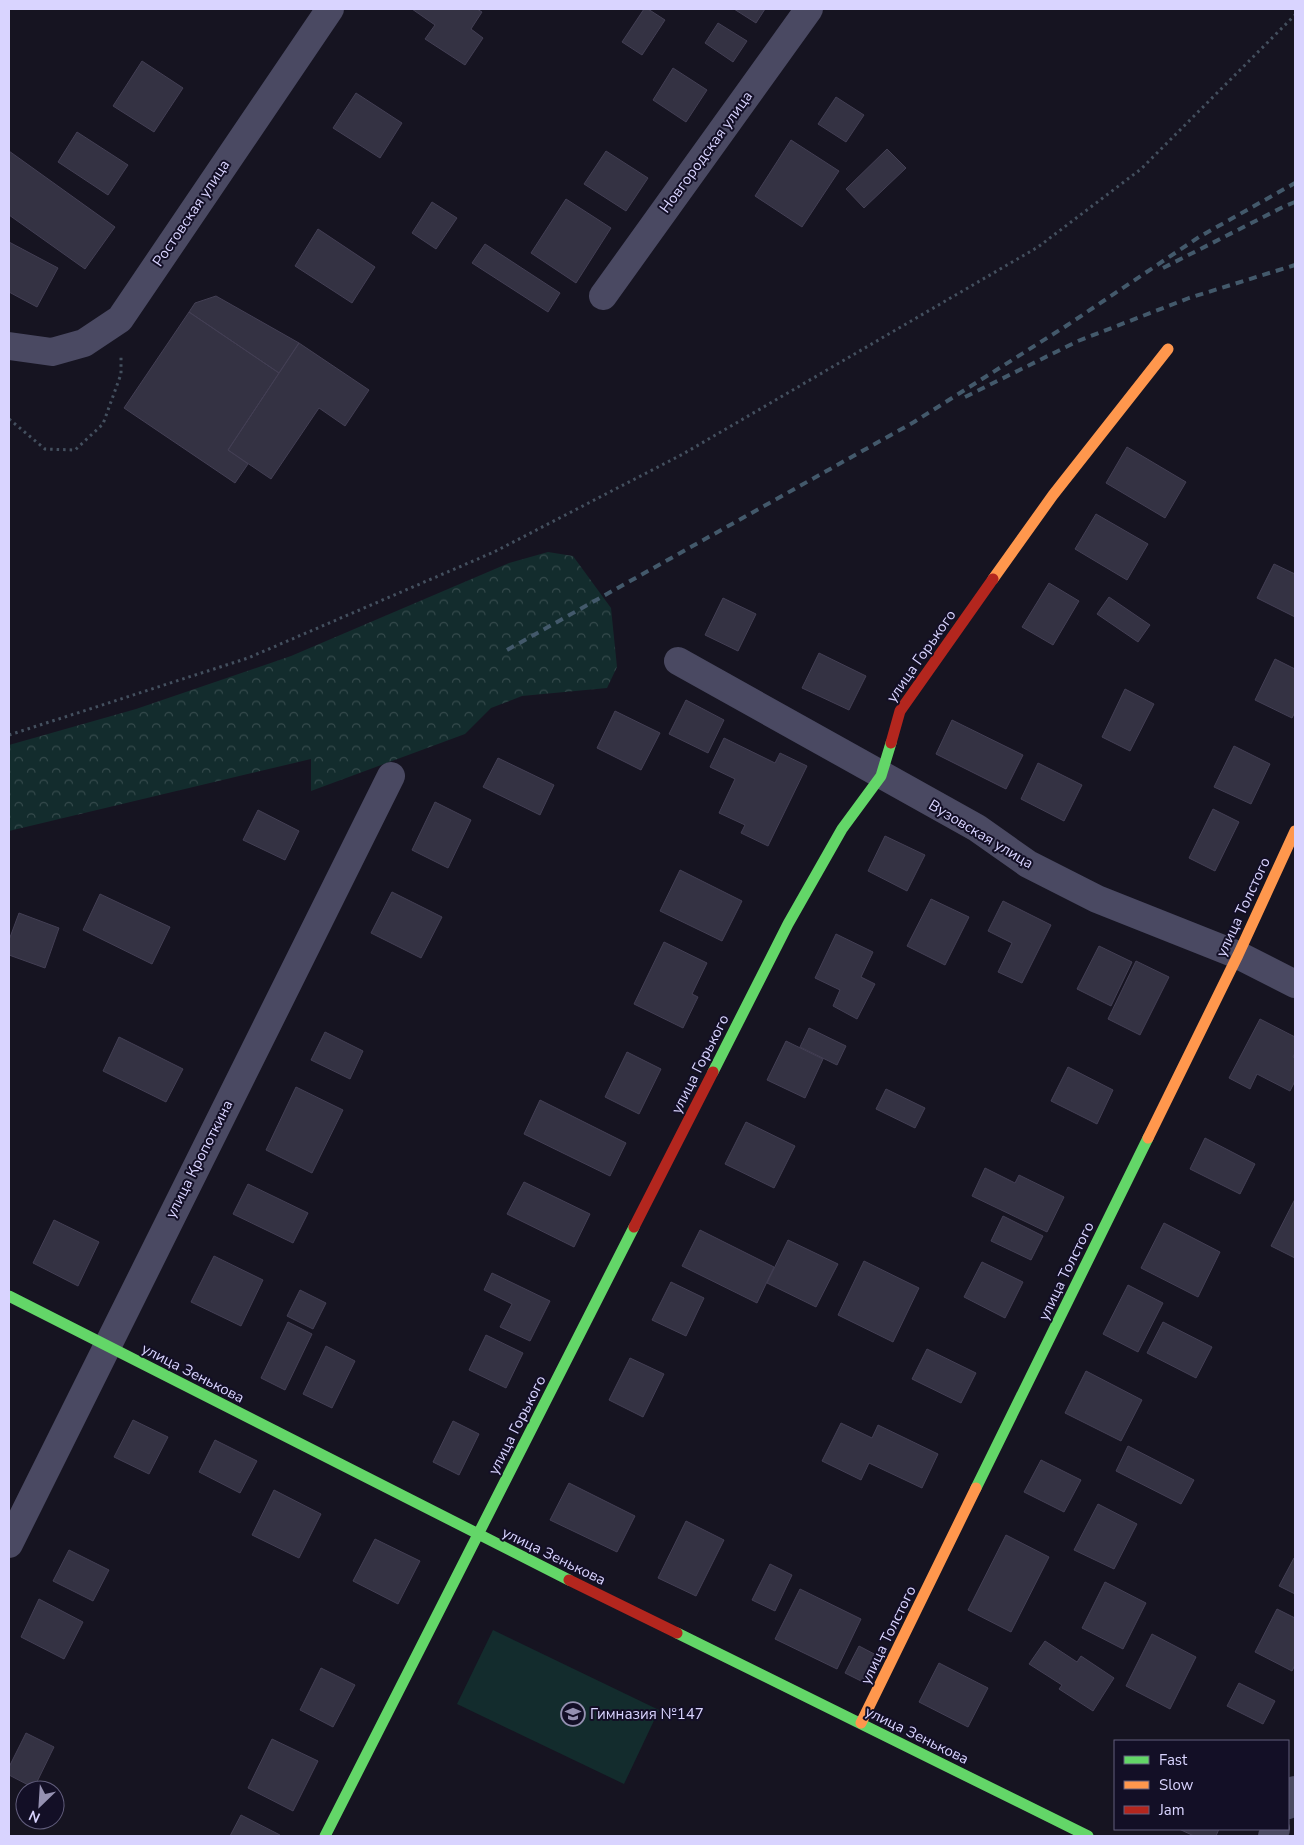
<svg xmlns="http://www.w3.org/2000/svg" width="1304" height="1845" font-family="'Nunito Sans',sans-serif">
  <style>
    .forest { fill: url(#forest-crowns) }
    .park { fill: #132c2d }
    .building { fill: #343243; stroke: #433f54 }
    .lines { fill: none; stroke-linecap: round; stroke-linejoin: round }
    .path { stroke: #44505f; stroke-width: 3; stroke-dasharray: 2.5 4; stroke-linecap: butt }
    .street { stroke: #4a4962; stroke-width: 28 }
    .fast { stroke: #63d668; stroke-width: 11 }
    .slow { stroke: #ff974d; stroke-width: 11 }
    .jam { stroke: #b3261e; stroke-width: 11 }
    .rail { stroke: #43596b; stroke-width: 4; stroke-dasharray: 8 6; stroke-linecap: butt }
    .labels { text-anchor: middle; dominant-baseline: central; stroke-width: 4; stroke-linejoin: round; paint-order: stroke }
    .street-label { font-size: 15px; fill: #d9d4ff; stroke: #130f26 }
    .poi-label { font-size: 15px; fill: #d9d4ff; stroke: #130f26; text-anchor: start }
  </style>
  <defs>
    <pattern id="forest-crowns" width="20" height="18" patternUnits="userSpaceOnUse" patternTransform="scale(1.25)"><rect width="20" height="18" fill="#132c2d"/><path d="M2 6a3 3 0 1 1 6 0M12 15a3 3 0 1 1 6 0" fill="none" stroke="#354a4c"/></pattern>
  </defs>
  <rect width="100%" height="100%" fill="#161421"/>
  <path class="forest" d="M548 552 573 556 611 608 617 667 607 688 522 696 491 708 465 734 311 791V759L9 831V745L136 709 291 656 509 563Z"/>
  <path class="park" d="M493 1630 659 1710 624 1784 457 1704Z"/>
  <path class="building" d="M412 9H477L482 12 471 29 483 38 465 65 425 39 435 25Z
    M644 9H648L665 20 642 55 622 42Z
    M734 9H765L756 23Z
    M718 23 747 41 733 62 705 43Z
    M142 61 183 88 154 132 113 106Z
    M673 68 707 90 686 122 653 100Z
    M356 93 402 123 380 158 333 128Z
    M836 97 864 115 846 142 818 124Z
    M77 132 128 165 108 195 58 162Z
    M791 140 839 171 802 227 755 196Z
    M887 149 906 168 864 208 846 189Z
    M9 151 115 227 85 269 9 215Z
    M606 151 648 178 626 211 584 184Z
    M566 199 611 228 576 283 531 253Z
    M432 202 457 218 436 249 412 233Z
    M318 229 375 267 352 303 295 266Z
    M9 242 58 268 37 307 9 292Z
    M485 244 560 293 548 312 472 263Z
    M216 296 299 343 279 373 189 312 195 303Z
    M189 312 279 373 228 450 248 464 235 483 124 408Z
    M299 343 369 390 345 426 319 408 271 479 228 450Z
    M1127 447 1186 482 1165 518 1106 483Z
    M1096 514 1148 544 1127 580 1075 549Z
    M1274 564 1295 574V617L1257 598Z
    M1049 583 1079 601 1053 645 1022 627Z
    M1109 597 1150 625 1138 642 1097 614Z
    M723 598 756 614 738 651 705 635Z
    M819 653 866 676 849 710 802 688Z
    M1275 659 1295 669V712L1292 718 1255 700Z
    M1125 689 1154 704 1130 751 1102 737Z
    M686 700 724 720 708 753 669 734Z
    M615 711 660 733 641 770 597 748Z
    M952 720 1023 755 1006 789 936 754Z
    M724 738 775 763 780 753 807 766 768 846 741 833 745 825 719 813 735 779 710 767Z
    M1234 746 1270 764 1251 804 1214 787Z
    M498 758 554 785 540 815 483 787Z
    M1038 763 1082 785 1064 821 1021 799Z
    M435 802 471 820 448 868 412 850Z
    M1213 809 1239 822 1215 871 1189 858Z
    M258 810 299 831 285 860 243 840Z
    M885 836 925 855 907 891 868 871Z
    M680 870 742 901 722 941 660 911Z
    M392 892 442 917 421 958 371 933Z
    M100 894 170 927 152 964 83 930Z
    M931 899 969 917 945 965 907 946Z
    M1003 901 1051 925 1022 983 998 972 1012 943 988 931Z
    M19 913 59 928 45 968 9 955V940Z
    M836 934 873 952 861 977 875 984 857 1019 833 1006 840 990 815 978Z
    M664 942 707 963 692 994 698 997 683 1028 634 1004Z
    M1099 946 1132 962 1111 1006 1077 989Z
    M1136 961 1169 977 1140 1035 1108 1019Z
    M1260 1019 1295 1037V1053L1293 1057 1295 1058V1081L1290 1091 1257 1074 1250 1089 1229 1078Z
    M809 1028 846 1046 837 1065 800 1047Z
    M325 1032 363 1051 350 1079 311 1060Z
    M119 1037 183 1069 166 1102 103 1071Z
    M786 1041 823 1059 805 1098 767 1080Z
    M627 1052 661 1069 639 1114 605 1097Z
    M1068 1067 1113 1090 1097 1124 1051 1101Z
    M296 1087 343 1110 312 1173 266 1150Z
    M886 1089 925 1108 915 1128 876 1109Z
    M540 1100 626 1143 610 1176 524 1134Z
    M746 1122 795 1146 774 1188 725 1164Z
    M1205 1138 1255 1164 1240 1194 1190 1169Z
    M985 1168 1015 1183 1019 1175 1064 1197 1047 1232 972 1196Z
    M524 1182 590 1214 574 1247 507 1214Z
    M248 1184 308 1213 293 1243 233 1214Z
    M1295 1199V1258L1271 1246Z
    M1003 1216 1043 1236 1031 1260 991 1241Z
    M54 1220 99 1242 78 1286 33 1263Z
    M1164 1223 1220 1252 1198 1297 1141 1268Z
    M700 1230 774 1267 757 1303 682 1266Z
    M788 1240 838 1264 816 1307 767 1283Z
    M214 1256 263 1280 241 1326 191 1302Z
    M864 1261 919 1288 893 1342 838 1315Z
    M982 1262 1023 1282 1005 1318 964 1297Z
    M492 1273 550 1301 530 1341 500 1327 512 1304 484 1290Z
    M671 1282 704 1298 686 1336 652 1320Z
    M1128 1285 1163 1303 1138 1352 1103 1334Z
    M300 1290 326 1303 313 1329 287 1316Z
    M288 1322 312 1334 285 1390 261 1378Z
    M1163 1322 1212 1347 1196 1378 1147 1353Z
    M486 1335 523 1353 506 1388 469 1370Z
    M326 1346 355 1361 332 1408 303 1394Z
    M927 1349 976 1373 961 1403 912 1379Z
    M630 1358 664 1374 643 1417 609 1400Z
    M1086 1371 1142 1400 1121 1441 1065 1413Z
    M133 1420 168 1437 149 1474 114 1457Z
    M453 1421 479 1434 459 1475 433 1462Z
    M841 1423 872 1438 878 1425 938 1454 922 1488 869 1463 861 1480 822 1461Z
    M215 1440 257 1461 240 1493 199 1472Z
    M1128 1446 1194 1480 1181 1504 1116 1471Z
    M1041 1460 1081 1480 1064 1512 1024 1492Z
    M569 1483 635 1516 617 1552 550 1520Z
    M274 1490 321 1514 299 1558 252 1535Z
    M1098 1504 1137 1524 1114 1569 1074 1550Z
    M686 1521 724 1540 696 1596 658 1578Z
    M1006 1535 1049 1557 1011 1632 968 1610Z
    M375 1539 420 1561 398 1604 353 1581Z
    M69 1550 109 1570 93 1601 53 1581Z
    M1294 1558 1295 1559V1594L1279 1586Z
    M770 1564 792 1575 775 1611 752 1600Z
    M1105 1582 1146 1603 1123 1649 1082 1628Z
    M800 1589 861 1619 837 1669 775 1639Z
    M39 1599 83 1622 64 1659 21 1637Z
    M1277 1609 1295 1618V1665L1292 1671 1255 1652Z
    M1152 1634 1196 1657 1170 1709 1126 1686Z
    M1045 1641 1077 1662 1081 1656 1114 1678 1093 1711 1059 1689 1062 1685 1029 1664Z
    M859 1646 880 1657 867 1684 845 1673Z
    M939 1663 988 1688 968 1727 919 1702Z
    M321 1668 355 1685 333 1727 300 1710Z
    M1239 1683 1275 1701 1263 1724 1227 1706Z
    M26 1733 54 1747 34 1788 9 1775V1767Z
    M272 1739 318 1761 293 1811 248 1788Z
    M241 1815 280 1835 279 1836H230Z
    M1179 1829H1219L1216 1836H1194Z"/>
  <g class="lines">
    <path class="path" d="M9 419 45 449 75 450 103 424 121 374V355
      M9 735 248 658 494 552 683 454 1038 247 1141 169 1295 15"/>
    <path class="street" d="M603 296 809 9
      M9 346 52 352 84 343 120 319 330 9
      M678 661 977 828 1028 864 1097 899 1238 955 1295 984
      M9 1544 391 776
      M1288 1805 1295 1790
      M1272 1836 1276 1829"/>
    <path class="fast" d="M713 1072 788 924 842 829 881 776 891 743
      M9 1296 569 1580
      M976 1488 1148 1138
      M677 1633 1088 1836
      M325 1836 634 1227"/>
    <path class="slow" d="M993 579 1053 495 1168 349
      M1148 1138 1238 955 1295 831
      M861 1723 976 1488"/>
    <path class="jam" d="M891 743 900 711 993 579
      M634 1227 713 1072
      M569 1580 677 1633"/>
    <path class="rail" d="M1163 268 1283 207 1295 202
      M965 397 1078 341 1189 298 1295 265
      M507 650 914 422 1066 326 1199 237 1295 183"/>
  </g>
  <defs>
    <g id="school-ring" transform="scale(1.25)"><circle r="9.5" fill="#130f26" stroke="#9591b1" stroke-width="1.5"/><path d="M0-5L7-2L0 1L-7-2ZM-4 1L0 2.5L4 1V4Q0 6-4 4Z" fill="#9591b1"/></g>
  </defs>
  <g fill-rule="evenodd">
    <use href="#school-ring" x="573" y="1714"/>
  </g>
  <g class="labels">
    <g class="street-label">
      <text transform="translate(706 152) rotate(-54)">Новгородская улица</text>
      <text transform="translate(191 213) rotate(-56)">Ростовская улица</text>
      <text transform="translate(921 656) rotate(-55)">улица Горького</text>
      <text transform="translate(981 834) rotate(31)">Вузовская улица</text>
      <text transform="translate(1243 907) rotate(-65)">улица Толстого</text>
      <text transform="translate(700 1064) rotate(-63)">улица Горького</text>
      <text transform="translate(199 1159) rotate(-63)">улица Кропоткина</text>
      <text transform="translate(1066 1271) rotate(-64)">улица Толстого</text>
      <text transform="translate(193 1373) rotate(27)">улица Зенькова</text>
      <text transform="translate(517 1425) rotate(-63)">улица Горького</text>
      <text transform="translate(554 1556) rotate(26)">улица Зенькова</text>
      <text transform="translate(888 1635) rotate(-64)">улица Толстого</text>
      <text transform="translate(917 1735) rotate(26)">улица Зенькова</text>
    </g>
    <g class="poi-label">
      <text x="590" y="1714">Гимназия №147</text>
    </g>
  </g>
  <rect width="1304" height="1845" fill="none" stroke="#d9d4ff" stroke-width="20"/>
  <rect x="1114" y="1740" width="175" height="90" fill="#130f26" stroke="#625e7d"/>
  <rect x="1124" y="1756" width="25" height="8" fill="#63d668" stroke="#625e7d"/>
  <text x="1159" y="1765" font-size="15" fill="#d9d4ff">Fast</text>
  <rect x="1124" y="1781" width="25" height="8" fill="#ff974d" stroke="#625e7d"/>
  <text x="1159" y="1790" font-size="15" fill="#d9d4ff">Slow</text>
  <rect x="1124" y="1806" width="25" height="8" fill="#b3261e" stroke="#625e7d"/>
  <text x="1159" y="1815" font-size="15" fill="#d9d4ff">Jam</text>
  <g transform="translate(40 1805) rotate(205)"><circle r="24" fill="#130f26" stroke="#625e7d"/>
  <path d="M0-4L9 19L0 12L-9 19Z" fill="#9591b1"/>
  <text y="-8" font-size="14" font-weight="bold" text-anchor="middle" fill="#d9d4ff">N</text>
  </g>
</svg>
